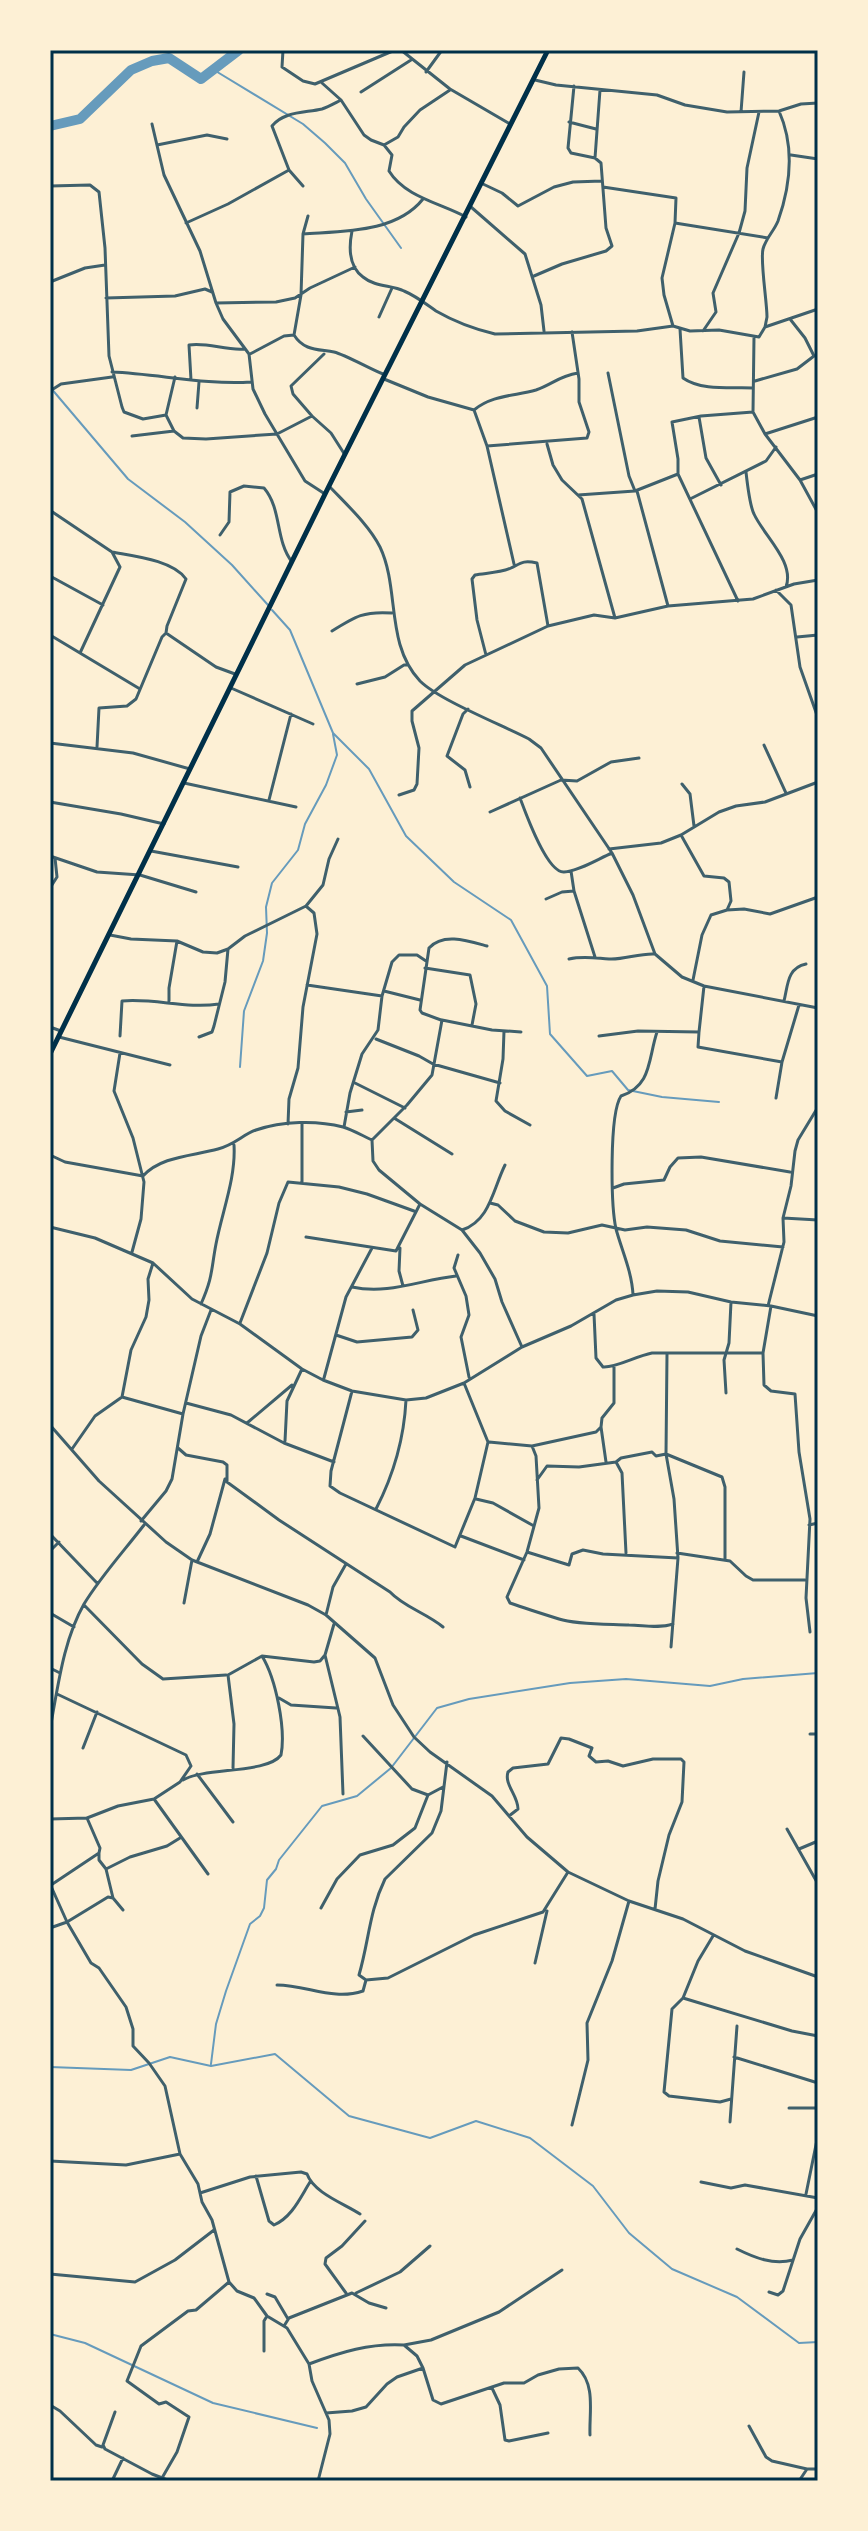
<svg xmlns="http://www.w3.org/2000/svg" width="868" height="2531" font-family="Bitter,serif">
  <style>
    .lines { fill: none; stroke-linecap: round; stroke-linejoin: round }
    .stream { stroke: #669bbc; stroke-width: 2 }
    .river { stroke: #669bbc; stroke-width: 10 }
    .minor { stroke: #3f606c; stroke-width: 3 }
    .secondary { stroke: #003049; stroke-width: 5 }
    .neatline { fill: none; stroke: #003049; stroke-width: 3 }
  </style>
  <rect width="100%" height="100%" fill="#fdf0d5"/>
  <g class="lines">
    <path class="stream" d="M214 70 303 124 325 143 345 163 366 199 401 248
      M50 387 128 479 185 522 232 565 268 605
      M272 610 290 630 333 733 369 769 406 836 454 882 511 920 547 986 550 1034 587 1076 612 1071 628 1090 662 1097 719 1102
      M240 1067 244 1011 263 961 267 933 266 907 272 883 298 850 305 824 326 785 337 755 333 734
      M211 2064 216 2024 226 1991 250 1924 260 1916 264 1908 267 1880 276 1869 279 1860 322 1806 357 1796 391 1768 437 1708 469 1699 570 1683 626 1679 710 1686 743 1679 818 1673
      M50 2067 131 2070 170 2057 211 2066 275 2054 349 2116 430 2138 476 2121 530 2138 593 2186 629 2233 672 2269 737 2297 799 2343 818 2342
      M50 2334 85 2343 213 2403 317 2428"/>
    <path class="river" d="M50 126 80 119 131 70 152 61 169 58 201 79 239 50"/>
    <path class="minor" d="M283 50 282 67 303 81 315 84 395 50
      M401 50 450 89 510 124
      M426 72 442 50
      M535 80 556 85 657 95 685 105 727 112 779 111 801 104 818 103
      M322 83 341 100 364 135 371 140 384 145 392 155 389 171C405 197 440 203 466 217
      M361 92 411 60
      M741 112 744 72
      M569 122 596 129
      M152 124 164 175 200 251 216 303 223 319 249 354 253 389 265 414 305 481 325 494
      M157 145 207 135 227 139
      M384 145 398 137 404 127 420 110 450 90
      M791 155 818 159
      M595 158 600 90
      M483 184 502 193 518 206 554 187 573 182 602 181
      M50 186 90 185 99 192 105 248 109 356 122 407 124 412 143 419 166 415
      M303 186 289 170 272 126C284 111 305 113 322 109 328 107 335 103 341 100
      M603 187 676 198 675 223
      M471 207 525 254 541 305 544 331
      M186 223 228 204 289 170
      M352 231C349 246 348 266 363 277 375 287 391 285 404 291 416 296 426 304 436 311 455 322 474 329 495 334L637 331 673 326 690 331 719 330 759 337 765 327 767 317C767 302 760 260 763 249 766 238 774 231 778 221 791 184 795 147 779 111
      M303 234C343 231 396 233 423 199
      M534 276 562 264 606 251 612 246 606 228 601 163 595 158 571 153 568 148 574 86
      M50 282 85 268 105 265
      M106 298 175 296 205 289 212 292
      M216 303 276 302 295 298 310 288 355 267
      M379 317 392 288
      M673 326 664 295 662 278 675 223 768 238
      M765 327 818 309
      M680 329 683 378C701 391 732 387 753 388
      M703 331 716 312 713 293 739 233 745 211 747 168 759 112
      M294 335 301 295 303 234 308 216
      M294 335C304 351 318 349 334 352 346 355 370 369 383 374
      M754 337 753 412 765 434 800 480 818 513
      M250 354 284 336 294 335
      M112 372C159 374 204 385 251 382
      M608 373 629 476 635 491
      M175 377 166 415 174 431 183 438 206 439 277 434 312 416 331 433 345 455
      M384 379 428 397 474 410
      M191 380 189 345C208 342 226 351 245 349
      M755 381 797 369 814 356 805 338 790 319
      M50 391 61 384 112 377
      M197 408 199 382
      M474 410 487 446 514 564
      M474 410C492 395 515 396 536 390 553 384 559 376 578 373
      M312 416 293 394 291 386 324 354
      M699 417 706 458 721 485
      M765 434 818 417
      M132 436 174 431
      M547 444 553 465 562 480 582 499 615 618
      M487 446 587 438 589 432 579 402V379L572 332
      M746 472C747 481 750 506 754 514 764 536 795 562 786 587
      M800 480 818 474
      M329 486C346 504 369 525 380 547 400 589 385 644 420 681 439 700 502 725 529 739L541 748 612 853 633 895 655 954 682 977 704 986 818 1008
      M637 491 668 606
      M578 495 635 491 678 474
      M692 498 766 461 776 447
      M51 511 112 552 120 567 80 653
      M220 535 229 522 230 492 244 486 264 488C282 509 275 540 292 562
      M50 576 103 605
      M776 590 791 605 800 667 818 718
      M738 601 678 474V459L672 422 701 416 753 412
      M332 631C356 616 364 611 392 613
      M166 633 216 667 235 674
      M50 635 140 689
      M797 637 818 635
      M486 655 477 620 472 579 475 575C485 573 501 573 511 568 521 563 523 560 537 563L548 626
      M357 684 385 677 404 665H408
      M231 688 313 724
      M468 709 463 714 447 756 465 770 470 787
      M50 743 133 753 190 769
      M764 745 786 793
      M97 747 99 708 127 706 136 699 162 637 166 633 167 626 186 579C173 560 133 556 112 552
      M184 783 296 807
      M682 784 690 794 694 826
      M399 795 414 790 417 784 419 748 412 721V711L465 665 548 626 594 615 615 618 668 606 753 599 794 584 818 580
      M520 798C526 814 547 873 564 872 579 871 598 859 612 853
      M269 800 291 714
      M50 802 121 814 164 824
      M490 812 561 780 577 781 611 762 639 758
      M681 835 704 876 724 878 729 882 731 901 727 910
      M609 849 661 843 681 835 719 812 736 806 765 802 818 782
      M151 851 238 867
      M50 856 97 872 140 875 196 892
      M571 871 574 891 595 957
      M50 888 57 877 55 858
      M546 899 562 892 574 891
      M110 935 131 939 177 941 203 952 217 953 228 949 245 936 306 906 323 885 329 859 338 839
      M569 959C583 956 594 958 609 959 624 960 639 953 655 954
      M425 968 470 975 476 1004 472 1025
      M693 980 702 935 711 915 727 910 744 909 770 914 818 897
      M307 985 382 996
      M384 991 420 1000
      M169 1001V988L177 941
      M784 1001C788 985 787 968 806 964
      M441 1020 422 1013 420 1010 429 948C443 932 469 941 487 946
      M50 1027 61 1031
      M504 1031 503 1059 496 1101 505 1111 530 1125
      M521 1032 492 1030 442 1020 432 1075 407 1105 372 1140 373 1161 379 1170 420 1204 462 1230 480 1253 495 1279 502 1302 522 1347
      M699 1032 698 1047 782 1062
      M120 1036 122 1001C155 998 186 1009 219 1004
      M599 1036 638 1031 699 1032 704 986
      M59 1037 170 1065
      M199 1037 212 1032 214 1026 225 982 228 949
      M376 1039 419 1056 433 1064 500 1083
      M120 1053 114 1091 133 1138 144 1182 141 1219 132 1252
      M355 1083 405 1108
      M776 1098 782 1062 799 1005
      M346 1112 362 1110
      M394 1118 452 1154
      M288 1124 289 1099 298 1068 303 1007 317 934 314 913 307 907
      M344 1127 350 1093 362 1054 378 1030 382 996 392 962 399 955H417L426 961
      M50 1155 65 1162 143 1176
      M143 1176C161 1156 193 1156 218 1149 236 1144 242 1135 256 1130 282 1121 317 1120 343 1127 353 1130 363 1136 372 1140
      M302 1182V1123
      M613 1188 624 1184 664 1180 670 1167 678 1158 701 1157 790 1172
      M490 1203 498 1205 515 1221 544 1232 568 1233 602 1225 625 1230 647 1227 686 1230 720 1241 783 1247
      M783 1218 818 1220
      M50 1227 95 1238 153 1263 192 1299 240 1324 302 1369 323 1380 352 1391 406 1400 426 1398 464 1383 522 1347 571 1326 616 1300 633 1295 657 1291 688 1292 731 1302 771 1306 818 1316
      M462 1230C490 1221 493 1189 505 1165
      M306 1237 396 1251 420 1204
      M400 1248 399 1271 403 1286
      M458 1255 454 1268 466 1296 469 1315 461 1337 469 1377
      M352 1287C388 1295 420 1280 456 1276
      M633 1295C632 1272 622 1251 616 1229 611 1206 609 1114 621 1096 652 1086 648 1059 657 1032
      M201 1304C213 1277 211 1270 216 1244 222 1212 236 1178 234 1145
      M768 1306 784 1242 783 1218 791 1186 795 1151 798 1140 818 1107
      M771 1306 763 1353 764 1385 771 1391 795 1394 799 1452 810 1519 806 1598 810 1632
      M594 1314 596 1358 603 1367C616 1368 636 1356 652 1353H763
      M240 1323 267 1253 279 1203 288 1182 339 1187 367 1194 414 1211
      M336 1335 357 1342 412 1337 418 1330 413 1310
      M667 1354 666 1454 674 1499 678 1558 671 1647
      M324 1378 346 1297 372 1248
      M352 1391 331 1471 330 1486 340 1493 455 1547 475 1498 488 1442 464 1383
      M726 1393 724 1360 729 1343 731 1302
      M122 1397 183 1414
      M186 1403 231 1415 284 1443 334 1462
      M247 1423 292 1385
      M50 1425 99 1481 166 1542 192 1560 308 1605 326 1615 375 1658 393 1705 414 1737 430 1752 492 1796 527 1837 568 1872 629 1901 683 1919 745 1951 818 1977
      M285 1441 287 1401 302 1369
      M489 1442 532 1446 596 1432 601 1427
      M532 1446 536 1456 539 1508 527 1552 507 1597 510 1603C527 1609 543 1614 559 1619 577 1625 610 1624 629 1625 643 1625 659 1629 673 1624
      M178 1448 186 1455 223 1462 227 1465V1482L279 1520 390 1592C404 1607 426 1613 443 1627
      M72 1449 95 1416 122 1397 131 1350 146 1317 149 1300 148 1279 153 1263
      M606 1462 601 1427 602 1418 614 1403V1367
      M616 1462 621 1458 652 1452 656 1456 666 1454 722 1477 725 1487V1559
      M537 1480 547 1466 579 1467 616 1462 622 1473 626 1553
      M476 1499 493 1503 534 1526
      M376 1509C394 1474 404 1440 406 1400
      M141 1521 166 1491 172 1479 183 1414 201 1336 211 1310
      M809 1525 818 1523
      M50 1534 97 1583
      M461 1536 524 1560
      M50 1551 59 1542
      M527 1552 569 1565 572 1554 583 1550 603 1554 678 1558
      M677 1553 730 1561 746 1576 753 1580H805
      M197 1562 210 1534 225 1479
      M184 1603 192 1560
      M84 1605 142 1664 163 1679 226 1675
      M50 1613 74 1627
      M326 1615 333 1587 346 1564
      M334 1624 325 1655 340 1717 343 1794
      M50 1668 60 1673
      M279 1698 291 1705 336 1708
      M50 1729C58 1687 63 1641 84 1604 101 1576 124 1551 144 1525
      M810 1734H818
      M363 1736 412 1789 428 1795 443 1787
      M83 1748 97 1712
      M447 1762 441 1811 432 1833 385 1879C369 1912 369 1941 359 1975L366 1980 388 1978 474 1935 543 1912 568 1872
      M233 1768 234 1724 228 1675 262 1656 314 1662 320 1661 325 1655
      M197 1774 233 1822
      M183 1780C205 1767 267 1774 281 1755 286 1729 276 1679 262 1656
      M154 1799 208 1874
      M509 1816 518 1809C518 1795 504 1785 508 1772L513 1768 548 1764 561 1738 569 1739 592 1748 589 1756 596 1762 608 1761 623 1766 653 1759H681L684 1762 682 1802 669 1835 658 1881 655 1909
      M50 1819 87 1818 118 1806 154 1799 180 1782 191 1766 186 1755 57 1694
      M787 1829 818 1884
      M799 1849 818 1841
      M99 1853V1860L106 1869 113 1898
      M106 1869 130 1857 167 1846 180 1838
      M50 1884 67 1922 91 1963 99 1968 126 2007 133 2029V2046L149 2063 165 2086 180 2154 198 2184 202 2202 212 2220 229 2282 237 2291 254 2298 267 2316 287 2328 309 2364 312 2381 329 2420 330 2434 318 2481
      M51 1885 99 1853 100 1848 87 1818
      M321 1908 337 1879 360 1855 393 1845 415 1828 428 1795
      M50 1928 67 1922 108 1897 113 1898 123 1910
      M713 1936 698 1961 683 1998 672 2009 664 2092 669 2096 720 2102 731 2099
      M535 1963 547 1911
      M277 1985C307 1985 333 2001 363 1991L366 1980
      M683 1998 792 2031 818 2036
      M734 2057 818 2083
      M789 2108H818
      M730 2122 737 2026
      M572 2125 588 2060 587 2023 612 1961 629 1901
      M50 2161 126 2165 180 2154
      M256 2176 269 2221 274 2225C292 2217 300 2198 310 2182
      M701 2182 731 2188 745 2185 818 2198
      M200 2193 250 2177 301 2172 307 2174C314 2193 343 2203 360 2214
      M806 2194 818 2135
      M737 2249C755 2258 773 2265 793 2260
      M50 2274 135 2282 175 2260 214 2230
      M769 2292 778 2295 783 2291 800 2239 818 2207
      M346 2293 325 2264 326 2258 342 2246 365 2221
      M356 2293 400 2272 430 2246
      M267 2294 275 2297 288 2319
      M284 2326 289 2318 352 2293 369 2303 386 2308
      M264 2351V2321L267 2316
      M309 2364C341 2352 370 2343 404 2345
      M423 2368 433 2400 441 2404 504 2383H524L538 2375 559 2369 578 2368C596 2385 589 2413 590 2435
      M492 2388 500 2405 505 2440 509 2441 548 2433
      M50 2405 60 2411 96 2445 102 2447
      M115 2412 103 2445 105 2449 152 2474 170 2481
      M326 2413 352 2411 366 2407 387 2384 397 2377 423 2368 417 2356 404 2345 431 2340 499 2312 562 2270
      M749 2426 766 2457 772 2461 807 2469H818
      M162 2478 177 2452 189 2417 166 2402 159 2404 127 2381 141 2346 188 2311 196 2310 229 2282
      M112 2481 123 2458
      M799 2481 807 2469"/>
    <path class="secondary" d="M50 1054 329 486 548 50"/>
  </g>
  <rect width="868" height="2531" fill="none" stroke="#fdf0d5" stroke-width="104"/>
  <rect x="52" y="52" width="764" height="2427" class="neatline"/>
</svg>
